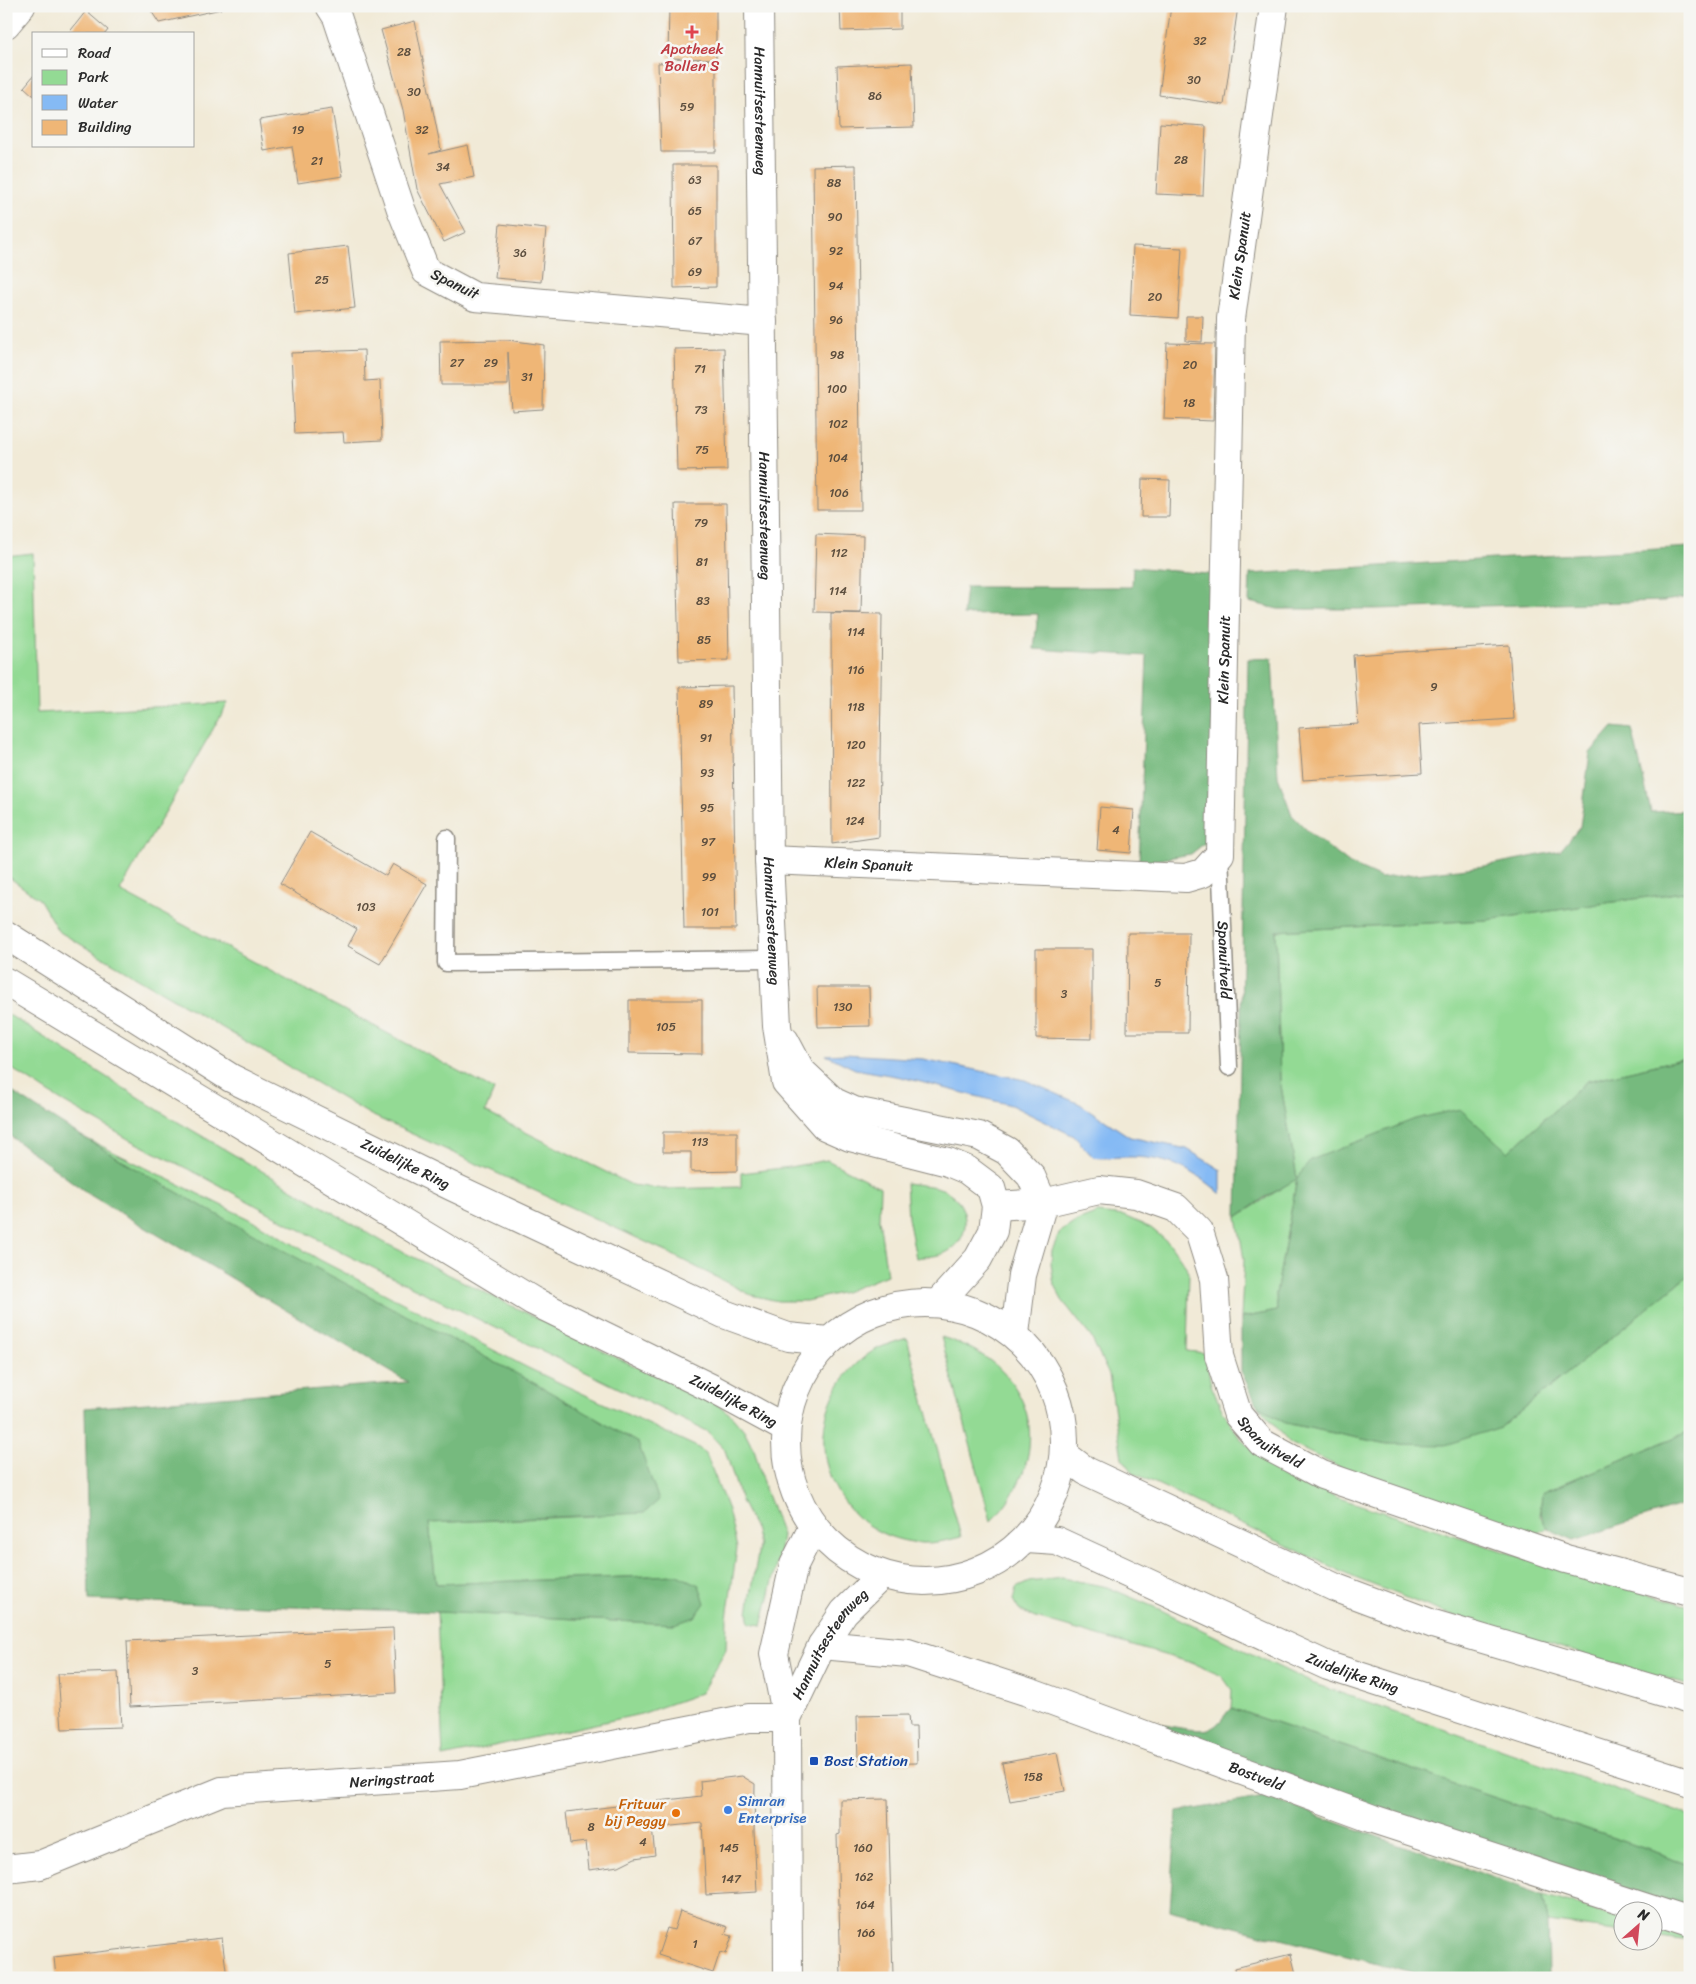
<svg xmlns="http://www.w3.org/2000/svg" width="1696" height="1984" font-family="Sriracha,sans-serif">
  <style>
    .green { fill: #93da94; stroke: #5f8260 }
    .forest { fill: #76ba7e; stroke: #507254 }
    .water { fill: #85baf4; stroke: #587290 }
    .building { fill: #efb676 }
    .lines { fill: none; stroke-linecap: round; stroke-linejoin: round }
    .service-casing { stroke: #8e8a81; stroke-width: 19 }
    .minor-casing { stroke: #8e8a81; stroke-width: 30 }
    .tertiary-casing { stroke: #8e8a81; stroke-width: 30 }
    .primary-casing { stroke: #8e8a81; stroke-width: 30 }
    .trunk-casing { stroke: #8e8a81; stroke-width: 30 }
    .service { stroke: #fff; stroke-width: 16 }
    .minor { stroke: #fff; stroke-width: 28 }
    .tertiary { stroke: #fff; stroke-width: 28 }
    .primary { stroke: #fff; stroke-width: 28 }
    .trunk { stroke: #fff; stroke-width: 28 }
    .health-dot { fill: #e0444e; stroke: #f6f6f2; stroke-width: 2 }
    .transit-dot { fill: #1a4fb4; stroke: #f6f6f2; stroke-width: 2 }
    .shop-dot { fill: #3f7fe0; stroke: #f6f6f2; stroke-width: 2 }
    .food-dot { fill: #e8710a; stroke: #f6f6f2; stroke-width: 2 }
    .labels { text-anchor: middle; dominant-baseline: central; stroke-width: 5; stroke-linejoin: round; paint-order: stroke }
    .number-label { font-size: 12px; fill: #5c4e3e }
    .health-label { font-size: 15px; fill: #be3a42; stroke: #f6f6f2 }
    .street-label { font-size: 15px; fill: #2b2b2b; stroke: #f6f6f2 }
    .transit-label { font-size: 15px; fill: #164399; stroke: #f6f6f2; text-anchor: start }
    .shop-label { font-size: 15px; fill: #366cbe; stroke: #f6f6f2; text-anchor: start }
    .food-label { font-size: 15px; fill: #c56008; stroke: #f6f6f2; text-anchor: end }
  </style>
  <rect width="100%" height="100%" fill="#f6f6f2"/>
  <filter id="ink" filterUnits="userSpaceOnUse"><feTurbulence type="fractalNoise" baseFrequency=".02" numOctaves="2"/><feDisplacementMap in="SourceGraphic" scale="10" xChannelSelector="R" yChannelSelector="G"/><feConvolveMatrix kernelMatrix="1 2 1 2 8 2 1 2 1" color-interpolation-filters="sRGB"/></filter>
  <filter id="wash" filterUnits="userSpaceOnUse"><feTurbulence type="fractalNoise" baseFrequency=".0096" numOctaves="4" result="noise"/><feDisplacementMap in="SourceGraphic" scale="20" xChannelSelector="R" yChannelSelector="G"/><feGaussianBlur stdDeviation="1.12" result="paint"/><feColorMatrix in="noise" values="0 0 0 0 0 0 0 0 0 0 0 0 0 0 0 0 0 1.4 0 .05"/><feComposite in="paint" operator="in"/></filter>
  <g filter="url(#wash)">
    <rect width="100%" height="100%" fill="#f1ead7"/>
    <path class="green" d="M33 553 37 713 228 703 120 891 494 1090 485 1112 632 1185 663 1189 741 1187V1173L790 1167 827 1160 880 1187 879 1219 887 1275 845 1292 806 1301H778L751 1295 661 1249 369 1114 58 931 40 900 6 875V556Z
      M1690 891V1052L1682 1059 1587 1081 1508 1152 1297 1178 1276 1294 1277 1311 1241 1318 1244 1260 1237 1217 1297 1178 1280 1080 1276 931 1487 920Z
      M6 1013 166 1115 385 1243 615 1357 713 1401 731 1415 744 1430 755 1452 764 1486 782 1535 779 1557 762 1625 750 1623 748 1612 759 1547 756 1531 741 1501 725 1450 708 1432 341 1252 204 1177 130 1140 60 1100 6 1065Z
      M65 1128 259 1224 320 1260 528 1368 697 1447 706 1454 728 1510 737 1548 727 1618 726 1649 701 1693 641 1714 443 1757 437 1612 675 1624 677 1575 436 1584 429 1523 594 1516 502 1366 253 1236Z
      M906 1183C918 1185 938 1185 948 1192 971 1206 971 1240 947 1252 938 1257 926 1256 916 1258L908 1218Z
      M1098 1213 1124 1216 1151 1228 1170 1244 1189 1271 1187 1351 1205 1353 1211 1385 1223 1412 1241 1439 1267 1462 1336 1497 1512 1554 1690 1606V1686L1445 1613 1355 1578 1134 1473 1122 1458 1109 1375 1091 1337 1062 1300 1054 1285 1051 1263 1052 1250 1060 1232 1077 1221Z
      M1690 1274V1431L1542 1493 1540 1516 1548 1528 1536 1534 1347 1471 1290 1443 1257 1405 1285 1423 1387 1444 1501 1427Z
      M941 1337C1034 1363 1059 1452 991 1521Z
      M907 1338 961 1537C945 1541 929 1545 912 1542 822 1529 793 1417 862 1359 874 1348 891 1343 907 1338Z
      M1062 1578 1107 1587 1159 1609 1312 1683 1690 1816V1864L1231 1708 1232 1690 1222 1676 1192 1663 1036 1618 1019 1610 1013 1600 1016 1588 1029 1582Z
      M1543 1895 1623 1919V1932L1548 1922Z
      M1654 1927 1690 1938V1941L1654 1936Z"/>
    <path class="forest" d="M1690 547V597L1663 601 1374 609H1278L1249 602 1250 574Z
      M1133 567 1218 575 1210 839 1191 854 1139 863 1147 656 1034 649 1038 614 963 615 966 587H1132Z
      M1272 658 1278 777 1292 815 1311 834 1350 864 1381 878 1484 866 1560 851 1580 827 1590 753 1613 727 1632 729 1651 812 1690 810V891L1487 920 1276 931 1280 1080 1297 1178 1311 1160 1415 1119 1460 1109 1508 1152 1587 1081 1682 1059 1690 1052V1274L1501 1427 1445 1445 1387 1444 1285 1423 1257 1405 1241 1371V1318L1277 1311 1276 1294 1297 1179 1264 1198 1237 1217 1248 659Z
      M6 1088C164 1193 334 1276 500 1365 547 1389 593 1417 638 1443L659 1500 644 1513 429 1523 436 1584 677 1575 699 1585 705 1603 695 1617 675 1624 437 1612 89 1600 85 1408 408 1382 90 1195 6 1133Z
      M1690 1431V1503L1574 1540C1544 1527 1539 1528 1542 1493Z
      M1231 1708 1690 1864V1909L1355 1803 1113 1712C1135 1717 1189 1734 1209 1729 1219 1726 1224 1715 1231 1708Z
      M1265 1797 1543 1895 1548 1922 1549 1978H1431L1170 1910 1177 1812Z"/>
    <path class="water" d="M845 1054 923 1059 1025 1080 1080 1104 1130 1137 1187 1149 1221 1170V1194C1192 1168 1164 1156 1124 1157 1114 1157 1104 1159 1093 1157L1074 1136 1011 1105 901 1077 855 1069 826 1055Z"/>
    <g id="blocks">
      <path class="building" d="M148 6H219L221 9 159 23Z
        M669 6H716V152H661L658 63 712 59 668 58Z
        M840 6H900V29L841 31Z
        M1171 6H1238L1224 105 1159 95Z
        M86 11 108 30 105 34H68Z
        M415 21 441 150 429 154 468 145 474 177 440 184 466 232 444 242 417 189 403 110 381 30Z
        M912 63 914 127 839 129 837 66Z
        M34 75V96L24 87Z
        M332 109 343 176 298 183 292 146 264 151 259 120Z
        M1160 123 1206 126 1203 196 1156 194Z
        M673 165H716V287L674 288Z
        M856 165 861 510H817L813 166Z
        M500 224 546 229 541 282 495 278Z
        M348 246 355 308 295 314 289 253Z
        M1133 246 1182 248 1178 318 1130 315Z
        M1186 316H1203L1202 342 1186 341Z
        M508 340 544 345 543 409 512 411 508 352V385H441L440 341Z
        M1167 343 1215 344 1213 421 1164 419Z
        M724 348 727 470 677 471 674 349Z
        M364 350 365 381 380 380 382 440 344 442 343 432 295 434 291 353Z
        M1142 479 1170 480 1169 517H1141Z
        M675 504H726L729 660 679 661Z
        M816 534 863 536 861 613 814 612Z
        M831 613 882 614 879 837 832 844Z
        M1509 645 1514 719 1419 725 1422 773 1303 780 1299 728 1358 724 1353 655Z
        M732 686 736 929H684L679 687Z
        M1100 807 1134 810 1131 853 1097 850Z
        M310 832 386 876 393 864 427 884 380 964 348 946 357 929 280 884Z
        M1128 933H1189L1188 1033H1127Z
        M1036 949H1092V1039L1036 1038Z
        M817 987H869L870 1026 818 1027Z
        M629 1000H702V1054L629 1053Z
        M663 1132H737V1171L691 1172V1152H663Z
        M393 1628 396 1693 130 1707 127 1641Z
        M118 1672 121 1727 62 1729 58 1674Z
        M908 1715 909 1727H916L917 1763 858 1764 857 1716Z
        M1057 1753 1065 1791 1010 1801 1002 1763Z
        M742 1776 755 1784 754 1832 757 1892 706 1895 702 1823 652 1828 655 1855 635 1858 619 1866 589 1870 586 1842 570 1844 566 1812 701 1796 700 1781Z
        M888 1799 893 1975 841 1977 837 1835 840 1834V1800Z
        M680 1911 728 1927 725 1934 732 1936 726 1954 720 1952 713 1973 658 1955 667 1928 674 1930Z
        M222 1938 227 1978H56L54 1957Z
        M1291 1954 1297 1978H1237L1235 1968Z"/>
    </g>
  </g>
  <g filter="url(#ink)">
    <use href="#blocks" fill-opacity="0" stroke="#8e8a81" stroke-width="1"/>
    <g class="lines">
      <g class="service-casing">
        <g id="service">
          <path d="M447 838 446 963 774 959"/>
          <path id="s1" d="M1220 854 1229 1067"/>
        </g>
      </g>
      <g class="minor-casing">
        <g id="minor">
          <path d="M330 6 337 17 401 209 426 271 475 297 763 322"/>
          <path d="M6 24 21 6"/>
          <path id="s2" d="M769 860 1186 878 1203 873 1220 854 1231 319 1274 6"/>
          <path id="s3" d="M996 1206 1043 1203 1099 1190 1136 1194 1176 1208 1199 1231 1214 1279 1219 1356 1238 1415 1262 1443 1322 1475 1566 1559 1690 1592"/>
          <path id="s4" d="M822 1645 908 1653 1031 1693 1373 1819 1690 1922"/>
          <path id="s5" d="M6 1869 40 1865 222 1791 460 1775 749 1718H787"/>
        </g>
      </g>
      <g class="tertiary-casing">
        <g id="tertiary">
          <path id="s6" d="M759 6 769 860 777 1026 786 1082 825 1126 850 1137 948 1162 967 1170 991 1188 996 1206 993 1231 978 1259 939 1302"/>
          <path d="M785 1041 801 1071 834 1102 854 1111 979 1136 1007 1151 1031 1176 1043 1203 1022 1275 1015 1334"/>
        </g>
      </g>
      <g class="primary-casing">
        <g id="primary">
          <path id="s7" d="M787 1718 822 1645 844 1612 882 1575"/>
          <path d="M788 1978 787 1718 774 1654 794 1565 813 1527"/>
        </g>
      </g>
      <g class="trunk-casing">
        <g id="trunk">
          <path id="s8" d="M6 935 231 1078 451 1186 724 1314 788 1337 828 1341"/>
          <path id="s9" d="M6 982 533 1301 711 1388 785 1428"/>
          <circle cx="925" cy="1442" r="139"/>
          <path d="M1066 1456 1086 1471 1334 1587 1433 1624 1690 1700"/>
          <path id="s10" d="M1027 1539 1057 1541 1328 1666 1690 1783"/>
        </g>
      </g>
      <use href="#service" class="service"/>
      <use href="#minor" class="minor"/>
      <use href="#tertiary" class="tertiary"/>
      <use href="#primary" class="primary"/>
      <use href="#trunk" class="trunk"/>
    </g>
  </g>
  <path class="health-dot" d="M689.5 24.5h5v5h5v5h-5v5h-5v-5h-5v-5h5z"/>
  <rect class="transit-dot" x="809" y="1756" width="10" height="10" rx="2.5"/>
  <circle class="shop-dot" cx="728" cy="1810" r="5"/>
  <circle class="food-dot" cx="676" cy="1813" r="5"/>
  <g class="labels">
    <g class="number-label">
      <text x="1200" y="41">32</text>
      <text x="404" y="52">28</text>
      <text x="1194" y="80">30</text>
      <text x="414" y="92">30</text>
      <text x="875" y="96">86</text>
      <text x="687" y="107">59</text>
      <text x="298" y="130">19</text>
      <text x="422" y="130">32</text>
      <text x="1181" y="160">28</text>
      <text x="317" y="161">21</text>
      <text x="443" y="167">34</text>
      <text x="695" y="180">63</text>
      <text x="834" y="183">88</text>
      <text x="695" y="211">65</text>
      <text x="835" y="217">90</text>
      <text x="695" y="241">67</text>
      <text x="836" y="251">92</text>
      <text x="520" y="253">36</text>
      <text x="695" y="272">69</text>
      <text x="322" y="280">25</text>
      <text x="836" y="286">94</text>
      <text x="1155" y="297">20</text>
      <text x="836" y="320">96</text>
      <text x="837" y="355">98</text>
      <text x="457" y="363">27</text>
      <text x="491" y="363">29</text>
      <text x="1190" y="365">20</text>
      <text x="700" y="369">71</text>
      <text x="527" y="377">31</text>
      <text x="837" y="389">100</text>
      <text x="1189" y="403">18</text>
      <text x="701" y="410">73</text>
      <text x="838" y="424">102</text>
      <text x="702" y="450">75</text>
      <text x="838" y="458">104</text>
      <text x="839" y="493">106</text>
      <text x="701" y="523">79</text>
      <text x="839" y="553">112</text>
      <text x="702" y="562">81</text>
      <text x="838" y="591">114</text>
      <text x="703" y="601">83</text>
      <text x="856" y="632">114</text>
      <text x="704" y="640">85</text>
      <text x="856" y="670">116</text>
      <text x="1434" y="687">9</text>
      <text x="706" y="704">89</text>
      <text x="856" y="707">118</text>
      <text x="706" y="738">91</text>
      <text x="856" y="745">120</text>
      <text x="707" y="773">93</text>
      <text x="856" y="783">122</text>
      <text x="707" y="808">95</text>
      <text x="855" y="821">124</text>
      <text x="1116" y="830">4</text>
      <text x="708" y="842">97</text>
      <text x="709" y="877">99</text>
      <text x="366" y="907">103</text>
      <text x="710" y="912">101</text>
      <text x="1158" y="983">5</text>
      <text x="1064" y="994">3</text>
      <text x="843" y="1007">130</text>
      <text x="666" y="1027">105</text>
      <text x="700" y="1142">113</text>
      <text x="328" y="1664">5</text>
      <text x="195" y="1671">3</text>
      <text x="1033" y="1777">158</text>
      <text x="591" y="1827">8</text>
      <text x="643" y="1842">4</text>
      <text x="729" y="1848">145</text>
      <text x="863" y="1848">160</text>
      <text x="864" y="1877">162</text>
      <text x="731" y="1879">147</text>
      <text x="865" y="1905">164</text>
      <text x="866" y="1933">166</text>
      <text x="695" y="1944">1</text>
    </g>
    <g class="health-label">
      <text x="692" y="49">Apotheek<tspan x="692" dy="17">Bollen S</tspan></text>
    </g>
    <g class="street-label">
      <text stroke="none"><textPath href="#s6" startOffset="105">Hannuitsesteenweg</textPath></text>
      <text stroke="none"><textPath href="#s2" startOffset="1060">Klein Spanuit</textPath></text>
      <text transform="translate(455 284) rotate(26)">Spanuit</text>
      <text stroke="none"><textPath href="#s6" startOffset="510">Hannuitsesteenweg</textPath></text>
      <text stroke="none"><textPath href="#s2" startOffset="655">Klein Spanuit</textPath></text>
      <text stroke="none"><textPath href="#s2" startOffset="100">Klein Spanuit</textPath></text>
      <text stroke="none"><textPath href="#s6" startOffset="915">Hannuitsesteenweg</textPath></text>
      <text stroke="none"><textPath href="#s1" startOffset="106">Spanuitveld</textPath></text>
      <text stroke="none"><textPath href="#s8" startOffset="461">Zuidelijke Ring</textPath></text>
      <text stroke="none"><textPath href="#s9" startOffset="840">Zuidelijke Ring</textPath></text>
      <text stroke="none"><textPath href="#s3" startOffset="449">Spanuitveld</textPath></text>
      <text stroke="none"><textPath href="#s7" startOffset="86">Hannuitsesteenweg</textPath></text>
      <text stroke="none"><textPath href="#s10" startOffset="354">Zuidelijke Ring</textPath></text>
      <text stroke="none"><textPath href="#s4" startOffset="456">Bostveld</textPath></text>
      <text stroke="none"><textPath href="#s5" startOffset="401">Neringstraat</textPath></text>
    </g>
    <g class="transit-label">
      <text x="824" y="1761">Bost Station</text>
    </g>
    <g class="shop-label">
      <text x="738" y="1801">Simran<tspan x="738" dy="17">Enterprise</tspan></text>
    </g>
    <g class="food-label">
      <text x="666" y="1804">Frituur<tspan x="666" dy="17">bij Peggy</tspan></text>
    </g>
  </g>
  <rect width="1696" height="1984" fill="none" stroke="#f6f6f2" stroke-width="25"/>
  <rect x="32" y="32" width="162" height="115" fill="#f6f6f2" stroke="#a5a5a2"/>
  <rect x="42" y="49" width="25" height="8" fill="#ffffff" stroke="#a5a5a2"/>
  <text x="78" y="58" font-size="15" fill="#2b2b2b">Road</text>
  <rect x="42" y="70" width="25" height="15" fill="#93da94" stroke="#a5a5a2"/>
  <text x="78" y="82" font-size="15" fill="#2b2b2b">Park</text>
  <rect x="42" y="95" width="25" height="15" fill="#85baf4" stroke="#a5a5a2"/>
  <text x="78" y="108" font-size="15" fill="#2b2b2b">Water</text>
  <rect x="42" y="120" width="25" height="15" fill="#efb676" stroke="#a5a5a2"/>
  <text x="78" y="132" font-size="15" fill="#2b2b2b">Building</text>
  <g transform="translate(1638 1926) rotate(27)"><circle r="24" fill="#f6f6f2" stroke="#a5a5a2"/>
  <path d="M0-4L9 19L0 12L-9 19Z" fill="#d1495b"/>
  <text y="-8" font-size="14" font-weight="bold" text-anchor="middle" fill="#2b2b2b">N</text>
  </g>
</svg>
